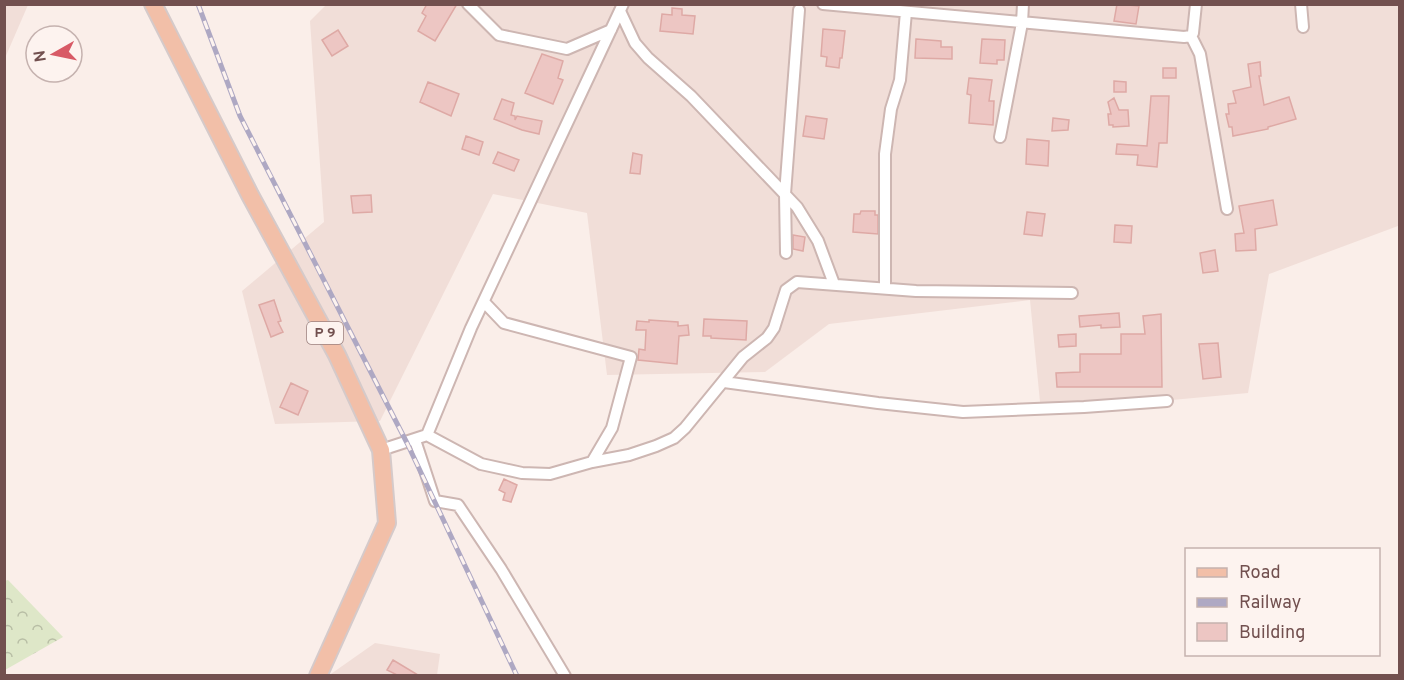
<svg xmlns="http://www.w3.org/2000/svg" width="1404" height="680" font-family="Overpass,sans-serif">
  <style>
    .residential { fill: #f1ded8 }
    .forest { fill: url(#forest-crowns) }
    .building { fill: #edc6c3; stroke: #dea9a5; stroke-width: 1.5 }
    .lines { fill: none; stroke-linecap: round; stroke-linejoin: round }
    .minor-casing { stroke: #cdb6b2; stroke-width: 14 }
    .primary-casing { stroke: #d5caca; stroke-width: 20 }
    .minor { stroke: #fff; stroke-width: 10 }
    .primary { stroke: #f2bfa8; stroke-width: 16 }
    .rail-casing { stroke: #aea8c3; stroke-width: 5 }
    .rail { stroke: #fdf3ef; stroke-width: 3; stroke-dasharray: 9; stroke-linecap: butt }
    .labels { text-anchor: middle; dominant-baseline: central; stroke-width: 6; stroke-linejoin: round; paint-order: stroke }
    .shield { fill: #fdf3ef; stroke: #9c817f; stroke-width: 1.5 }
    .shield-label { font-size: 14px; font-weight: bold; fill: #72504f }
  </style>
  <defs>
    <pattern id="forest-crowns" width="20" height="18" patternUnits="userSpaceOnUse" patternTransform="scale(1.5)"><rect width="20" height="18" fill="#dee7c8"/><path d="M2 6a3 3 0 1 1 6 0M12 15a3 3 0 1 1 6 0" fill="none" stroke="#b8bea5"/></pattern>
  </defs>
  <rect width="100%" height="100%" fill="#faeee9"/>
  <path class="residential" d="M5 4 28 5 5 58 4 5Z
    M326 5H1399V224L1398 226 1269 274 1248 393 1041 412 1030 300 829 324 765 372 607 375 587 213 493 194 380 421 275 424 242 291 324 222 310 21Z
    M375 643 440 654 437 675 328 676Z"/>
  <path class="forest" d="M8 580 63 637 5 670 4 581Z"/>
  <path class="building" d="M427 4H457L435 41 418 31 426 16 422 13Z
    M1117 4 1139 6 1136 24 1114 21Z
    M672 8 682 9V15L695 16 693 34 660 31 662 14 672 15Z
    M823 29 845 31 842 58H840L839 68 826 66 827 57 821 56Z
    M338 30 348 46 332 56 322 40Z
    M916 39 941 41V47H952V59L915 58Z
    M982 39 1005 40 1004 60H997V64L980 63Z
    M542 54 563 61 558 78 563 80 553 104 525 93Z
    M1260 62 1261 76H1259L1264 105 1289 97 1296 119 1268 127V129L1233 136 1232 127H1229L1226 114H1229L1228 104 1236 103 1233 91 1251 87 1248 64Z
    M1163 68H1176V78H1163Z
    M969 78 992 80 989 101H994L993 125 969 123 971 95 967 94Z
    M1114 81 1126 82V92H1114Z
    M428 82 459 94 451 116 420 102Z
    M1151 96H1169L1167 143H1159L1157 167 1137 165 1138 155 1116 154 1117 144 1147 146Z
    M1114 98 1119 110H1128L1129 126 1113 127V125H1109L1108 114H1111L1108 102Z
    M502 99 514 103 511 115 515 116V120L517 116 542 121 539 134 522 130 494 119Z
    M806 116 827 119 824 139 803 136Z
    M1053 118 1069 120 1068 130 1052 131Z
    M466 136 483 142 479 155 462 149Z
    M1027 139 1049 141 1048 166 1026 164Z
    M498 152 519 160 514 171 493 163Z
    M633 153 642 155 640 174 630 173Z
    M371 195 372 212 353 213 351 196Z
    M1273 200 1277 225 1255 229 1256 250 1236 251 1235 234 1244 233 1239 206Z
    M861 211H875V215H878V234L853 232 854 214H860Z
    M1027 212 1045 214 1042 236 1024 234Z
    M1115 225 1132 226 1131 243 1114 242Z
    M793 235 805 237 803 251 793 249Z
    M1215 250 1218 271 1203 273 1200 253Z
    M274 300 281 321 278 322 283 332 271 337 259 305Z
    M1119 313 1120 327 1101 328V325L1080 327 1079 316Z
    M1161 314 1162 387H1057L1056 373 1080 372V354H1121V334H1145L1143 316Z
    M704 319 747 321 746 340 711 338V336H703Z
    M649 320 678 322V326L688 325 689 335 679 336 677 364 638 360 639 349 645 350 646 330H636L637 321 649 322Z
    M1076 334V346L1059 347 1058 335Z
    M1218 343 1221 377 1203 379 1199 344Z
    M291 383 308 391 298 415 280 407Z
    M504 479 517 485 511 502 503 500 505 493 499 490Z
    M393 660 418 675H397L387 670Z"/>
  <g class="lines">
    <g class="minor-casing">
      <path id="minor" d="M468 4 499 35 567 49 611 30
        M823 4 1184 37 1191 36 1193 33 1196 4
        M1301 4 1303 27
        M620 11 635 43 648 58 691 96 797 207 818 241 834 284
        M1191 36 1200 54 1227 209
        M1000 137 1022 23 1023 4
        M786 253 785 194 799 10
        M885 288V154L891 109 900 80 906 12
        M484 302 504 323 631 357 612 428 592 462
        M724 382 878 403 963 412 1084 407 1167 401
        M427 435 481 464 522 473 550 474 592 462 629 455 656 446 674 438 685 428 743 357 767 338 774 328 786 290 797 282 916 291 1072 293
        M415 440 435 501 458 505 501 569 565 676
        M381 450 427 435 471 328 623 4"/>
    </g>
    <g class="primary-casing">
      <path id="primary" d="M153 4 250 195 337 355 381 450 387 523 318 676"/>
    </g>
    <use href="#minor" class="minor"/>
    <use href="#primary" class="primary"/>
    <g class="rail-casing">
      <path id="rail" d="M198 4 240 116 407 443 517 676"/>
    </g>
    <use href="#rail" class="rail"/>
  </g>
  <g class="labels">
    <rect class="shield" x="307" y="322" width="36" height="22" rx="4.5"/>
    <g class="shield-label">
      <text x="325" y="333">P 9</text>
    </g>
  </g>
  <rect width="1404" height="680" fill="none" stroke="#72504f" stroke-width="12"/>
  <rect x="1185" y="548" width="195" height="108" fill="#fdf3ef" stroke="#c5b2af" stroke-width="1.5"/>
  <rect x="1197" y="568" width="30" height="9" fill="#f2bfa8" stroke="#c5b2af" stroke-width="1.5"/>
  <text x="1239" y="578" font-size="18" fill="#72504f">Road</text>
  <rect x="1197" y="598" width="30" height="9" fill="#aea8c3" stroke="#c5b2af" stroke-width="1.5"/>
  <text x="1239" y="608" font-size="18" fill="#72504f">Railway</text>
  <rect x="1197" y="623" width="30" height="18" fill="#edc6c3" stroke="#c5b2af" stroke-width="1.5"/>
  <text x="1239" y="638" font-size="18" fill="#72504f">Building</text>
  <g transform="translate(54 54) rotate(261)"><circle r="28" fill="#fdf3ef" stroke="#c5b2af" stroke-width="1.5"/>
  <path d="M0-4.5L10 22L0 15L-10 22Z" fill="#d85a66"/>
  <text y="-9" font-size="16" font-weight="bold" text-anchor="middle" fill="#72504f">N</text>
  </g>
</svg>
